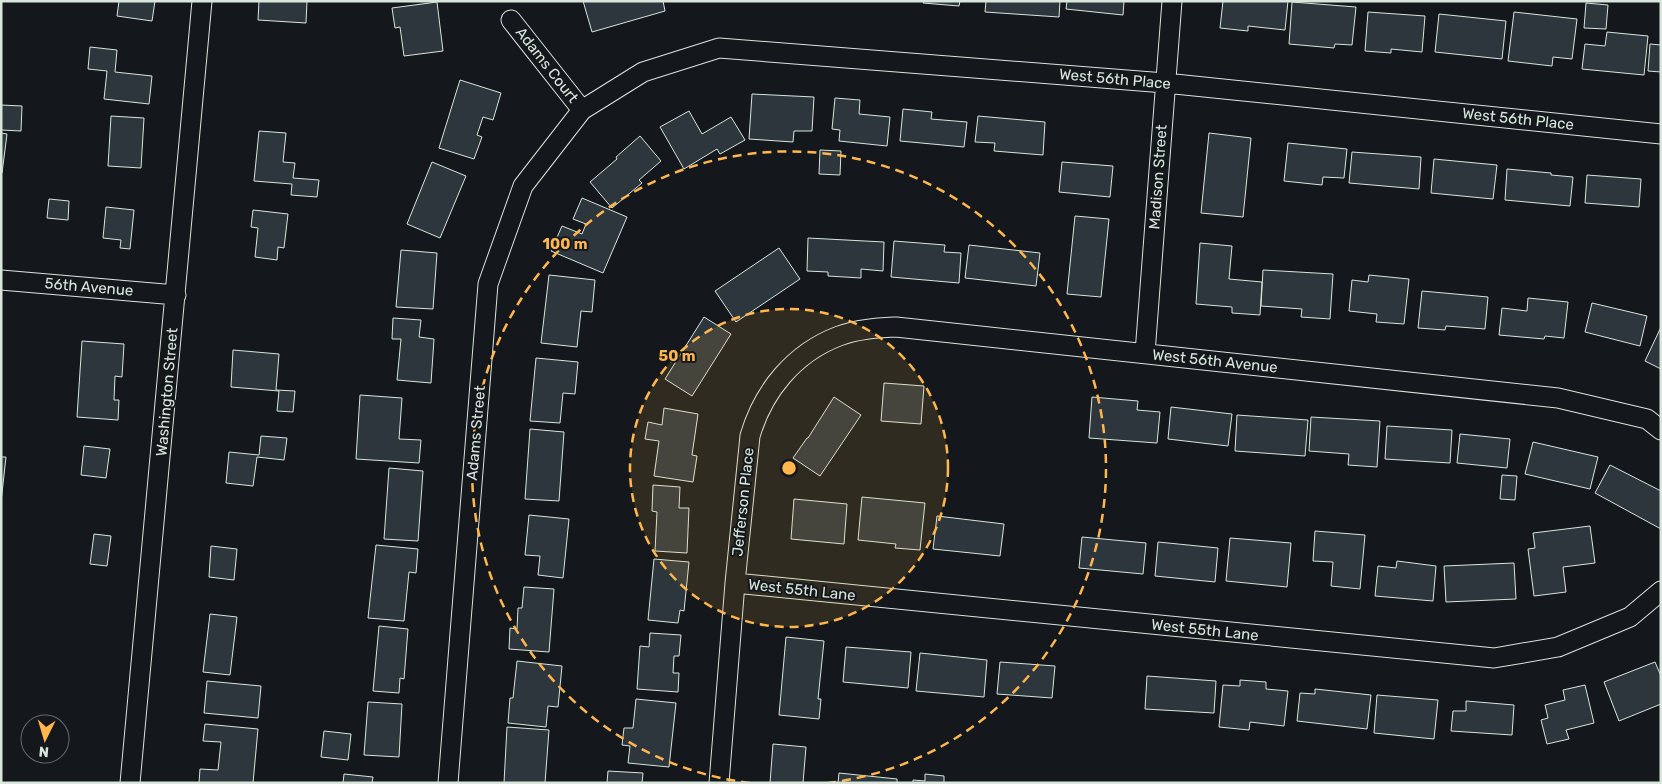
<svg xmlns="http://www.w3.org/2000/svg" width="1662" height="784" font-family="Rubik,sans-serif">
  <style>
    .building { fill: #2c363c; stroke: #d8e6dc }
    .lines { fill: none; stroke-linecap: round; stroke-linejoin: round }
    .minor-casing { stroke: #d8e6dc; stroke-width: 21 }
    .minor { stroke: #14181c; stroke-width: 19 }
    .ring { fill: none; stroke: #ffb74d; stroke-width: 2.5; stroke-dasharray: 9 6 }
    .labels { text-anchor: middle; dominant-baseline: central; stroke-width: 4; stroke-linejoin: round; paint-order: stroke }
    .street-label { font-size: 15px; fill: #d8e6dc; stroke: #14181c }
    .centre { fill: #ffb74d; stroke: #14181c; stroke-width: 2.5 }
    .ring-label { font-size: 15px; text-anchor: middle; font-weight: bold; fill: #ffb74d; stroke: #14181c; stroke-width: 4; stroke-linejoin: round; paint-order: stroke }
  </style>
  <rect width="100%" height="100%" fill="#14181c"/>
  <path class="building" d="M119 1H155L152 21 117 16Z
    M259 1H307L306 23 258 20Z
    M583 1H663L665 11 592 32Z
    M924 1H960L959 6 923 3Z
    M986 1H1060L1059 17 985 12Z
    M1067 1H1124L1123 15 1066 9Z
    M1223 1H1288L1285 30 1248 26V31L1220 28Z
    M437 2 443 51 404 56 400 27 395 28 392 8Z
    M1292 2 1356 7 1352 45 1335 44 1334 48 1289 44Z
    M1586 3 1608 5 1606 29 1584 28Z
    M1368 12 1425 16 1422 52 1391 49V53L1365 51Z
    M1514 12 1577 19 1572 59 1553 57 1552 66 1508 61Z
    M1439 14 1506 21 1502 59 1435 52Z
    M1607 32 1648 36 1644 75 1582 69 1585 44 1605 46Z
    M1650 44 1661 45V72L1648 71Z
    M90 47 117 50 115 72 152 76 149 104 104 99 107 71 88 69Z
    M460 80 501 93 493 120 483 117 477 135 482 137 474 159 439 148Z
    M752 94 814 97 812 131H794L793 142 749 139Z
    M835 98 860 100 859 114 890 117 887 146 839 141 840 130 832 129Z
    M1 105 22 106 21 131 1 130Z
    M903 109 932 112 931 119 967 122 964 147 900 141Z
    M689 111 702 134 731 117 745 140 720 154 717 149 684 169 660 127Z
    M111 116 144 118 141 168 108 166Z
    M978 116 1045 122 1043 155 994 151 995 143 975 142Z
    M259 131 286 133 283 162 295 163 293 178 319 180 317 197 291 195 292 184 254 181Z
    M1 133 7 134 2 173H1Z
    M1209 133 1251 138 1243 217 1201 213Z
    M640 136 661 161 639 180 642 183 612 208 590 182 617 159 616 157Z
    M1288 143 1347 149 1344 178 1323 177 1322 185 1284 181Z
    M820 150 841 151 840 175 819 174Z
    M1352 152 1421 157 1419 189 1349 183Z
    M1434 159 1497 165 1493 199 1431 193Z
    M432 162 466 176 440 238 407 224Z
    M1062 162 1113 166 1110 197 1059 192Z
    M1507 169 1551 173V175L1573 177 1570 206 1505 200Z
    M1587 175 1641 179 1639 207 1585 203Z
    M582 198 627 217 603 273 551 251 562 226 582 234 586 224 573 219Z
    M49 199 69 201 68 220 47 218Z
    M106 207 134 210 130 249 120 248 121 240 103 238Z
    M253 210 288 214 284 248 278 247 277 260 255 257 258 228 251 227Z
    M1075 216 1109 219 1101 297 1067 294Z
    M808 238 884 242 883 271 861 269V278L828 276V272L807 271Z
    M894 241 945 245 944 252 961 253 959 283 891 277Z
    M1200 243 1232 246 1229 279 1262 282 1260 315 1232 313V307L1196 304Z
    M969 245 1040 253 1036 286 965 278Z
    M779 248 800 279 736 322 715 291Z
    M401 250 437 253 433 309 396 307Z
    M1263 270 1333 274 1330 319 1301 317 1302 309 1261 306Z
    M549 275 595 280 592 312 581 311 577 347 541 343Z
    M1369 275 1409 279 1404 324 1376 322 1377 314 1349 311 1352 280 1368 282Z
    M1422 291 1488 297 1485 329 1446 326 1445 330 1418 328Z
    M1528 298 1568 302 1564 338 1545 336 1544 339 1499 335 1502 308 1527 311Z
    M1592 303 1647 316 1640 346 1585 332Z
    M704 317 731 334 692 396 665 379Z
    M393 318 421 320 419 337 434 339 431 383 397 380 401 339H392Z
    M1661 327V369L1645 361Z
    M82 341 124 344 122 377 115 376 114 400H119L118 420 77 417Z
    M233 350 279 354 276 390 295 391 293 412 277 411 279 391 231 387Z
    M536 358 578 362 575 394 563 393 560 423 530 421Z
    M884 383 924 386 921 424 881 421Z
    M360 395 402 398 399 439 421 440 419 463 356 459Z
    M834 397 861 415 820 476 793 458 807 438H808Z
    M1092 397 1138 401 1137 410 1160 412 1157 443 1089 438Z
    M1171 407 1232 414 1228 446 1168 439Z
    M664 408 698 414 692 455 697 456 693 482 654 476 659 441 645 439 648 422 662 425Z
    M1237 415 1308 420 1305 456 1235 451Z
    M1311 417 1380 421 1377 467 1348 465 1349 454 1309 451Z
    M1387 426 1452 430 1450 463 1385 459Z
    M530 429 564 432 559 501 525 499Z
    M1460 434 1510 439 1507 468 1457 463Z
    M261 436 287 438 284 460 257 457 253 486 226 483 229 452 259 455Z
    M1533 442 1598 457 1590 489 1525 474Z
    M84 446 110 449 106 478 81 475Z
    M1 457H6L1 502Z
    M1610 465 1661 491V529L1595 493Z
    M389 468 423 471 418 541 384 539Z
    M1502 475 1517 476 1515 500 1500 499Z
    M653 485 680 487 679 508H689L687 553 655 551 657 512 652 511Z
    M862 497 925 503 920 550 895 548 896 544 858 540Z
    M794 499 847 504 844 544 791 539Z
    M529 515 569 519 563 578 538 575 540 556 525 555Z
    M937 516 1004 524 1000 556 933 549Z
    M1590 526 1595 563 1563 567 1566 592 1534 596 1528 549 1535 548 1533 533Z
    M1315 531 1365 535 1360 589 1331 586 1333 562 1313 561Z
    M94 534 111 536 107 566 90 564Z
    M1082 537 1146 543 1143 574 1079 568Z
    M1230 538 1291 543 1287 587 1226 581Z
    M1158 542 1218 548 1215 582 1155 576Z
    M376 545 418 549 416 573 409 572 404 621 368 618Z
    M211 546 237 549 234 580 209 577Z
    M654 559 689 562 684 611 680 610 678 623 648 620Z
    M1397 561 1436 566 1433 601 1375 596 1378 566 1396 568Z
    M1514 563 1516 599 1446 602 1444 566Z
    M524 587 554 589 549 652 509 649 510 628 517 629 518 608H522Z
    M210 614 237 617 230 675 203 672Z
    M379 626 408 629 404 679 400 678 399 693 373 691Z
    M650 633 681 635 679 656H674L673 673H679L678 692 637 689 640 646 649 647Z
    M786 637 824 641 818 699H821L819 719 779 715Z
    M846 647 911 652 908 688 843 682Z
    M920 653 987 660 984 697 916 691Z
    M517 661 562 666 558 707 548 706 546 727 508 723 510 698H513Z
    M1000 662 1055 666 1052 698 997 694Z
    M1655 662 1661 676V704L1619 721 1604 682Z
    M1147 676 1216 681 1214 713 1145 709Z
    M1240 680 1266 682V689L1288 691 1284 726 1250 722 1249 730 1219 727 1223 685 1240 686Z
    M207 681 261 686 258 718 204 713Z
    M1585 685 1594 723 1566 730 1569 739 1547 744 1541 720 1548 718 1545 705 1565 700 1563 690Z
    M1315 689 1371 695 1367 729 1297 721 1300 693 1315 694Z
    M1377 695 1438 700 1434 739 1374 733Z
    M636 699 676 703 669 767 628 763 630 746 622 745 624 728H633Z
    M1466 701 1514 705 1512 735 1451 731 1453 711H1466Z
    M368 702 402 704 399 757 364 755Z
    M205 724 258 729 253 783H199L200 769 218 770 221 742 203 741Z
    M507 727 549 730 545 783H504Z
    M324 731 351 734 348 760 321 757Z
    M773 744 806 747 803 783H770Z
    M608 771 643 773 642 783H607Z
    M839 773 897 779V783H838Z
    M344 774 373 777 372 783H343Z
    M925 774 944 776V783H913V780L925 781Z"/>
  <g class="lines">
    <g class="minor-casing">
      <path id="minor" d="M511 20 582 110
        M1 280 176 295
        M1145 353 1172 1
        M735 583 1494 658 1558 647 1630 617 1661 591
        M130 783 202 1
        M448 783 488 284 523 186 582 110 643 72 719 48 1165 83 1661 134
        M719 783 735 583 750 436C763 391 794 353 839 336 857 329 878 328 896 327L1558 398 1647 419 1661 430"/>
    </g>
    <use href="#minor" class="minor"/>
  </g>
  <circle cx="789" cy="468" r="159" fill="#ffb74d" fill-opacity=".12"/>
  <g class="ring">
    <circle cx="789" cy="468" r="159"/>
    <path d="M750 783A317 317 0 1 1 828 783"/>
  </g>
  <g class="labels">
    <g class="street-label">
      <text transform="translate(547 65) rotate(52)">Adams Court</text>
      <text transform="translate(1115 79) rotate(5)">West 56th Place</text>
      <text transform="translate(1518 119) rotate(6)">West 56th Place</text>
      <text transform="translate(1158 177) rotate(-86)">Madison Street</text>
      <text transform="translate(89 287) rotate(5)">56th Avenue</text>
      <text transform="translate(1215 361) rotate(6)">West 56th Avenue</text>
      <text transform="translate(167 392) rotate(-85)">Washington Street</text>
      <text transform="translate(476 433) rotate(-85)">Adams Street</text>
      <text transform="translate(743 502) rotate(-84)">Jefferson Place</text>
      <text transform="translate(802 590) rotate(6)">West 55th Lane</text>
      <text transform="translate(1205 630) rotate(6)">West 55th Lane</text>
    </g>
  </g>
  <circle cx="789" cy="468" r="8" class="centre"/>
  <g class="ring-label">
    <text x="565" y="249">100 m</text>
    <text x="677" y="361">50 m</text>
  </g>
  <rect width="1662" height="784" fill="none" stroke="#d8e6dc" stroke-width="5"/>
  <g transform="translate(45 739) rotate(185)"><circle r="24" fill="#14181c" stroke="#626a69"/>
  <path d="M0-4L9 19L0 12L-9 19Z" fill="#ffb74d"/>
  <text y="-8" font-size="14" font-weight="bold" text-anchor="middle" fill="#d8e6dc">N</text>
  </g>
</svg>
